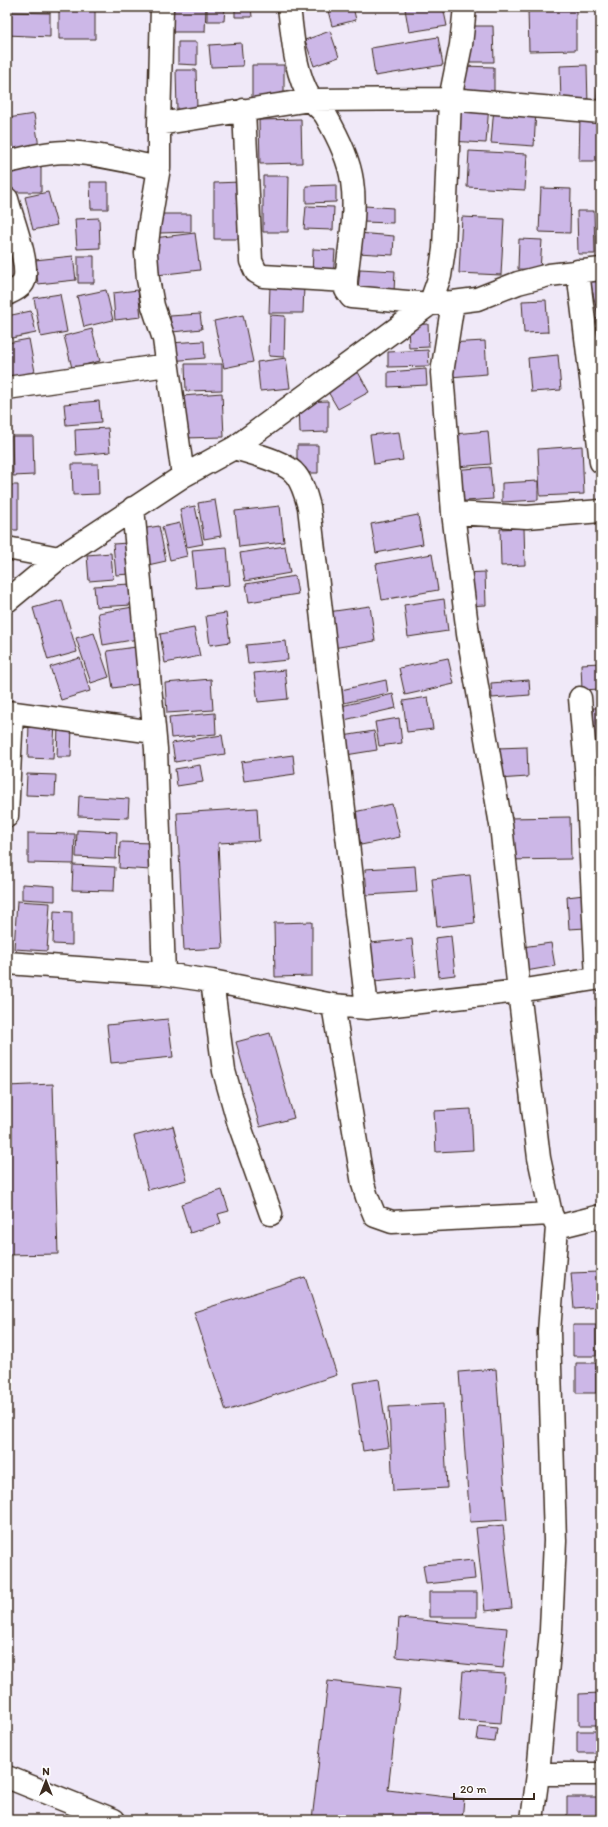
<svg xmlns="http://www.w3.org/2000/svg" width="608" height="1827" font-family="Itim,sans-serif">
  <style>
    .building { fill: #ccb7e7; stroke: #3b2a1e }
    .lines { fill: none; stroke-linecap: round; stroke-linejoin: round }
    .minor-casing { stroke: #3b2a1e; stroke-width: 25 }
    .minor { stroke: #fff; stroke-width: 22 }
  </style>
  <rect width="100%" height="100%" fill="#f0e9f8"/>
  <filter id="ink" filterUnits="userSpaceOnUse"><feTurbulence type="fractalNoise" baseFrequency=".025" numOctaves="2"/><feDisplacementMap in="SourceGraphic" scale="8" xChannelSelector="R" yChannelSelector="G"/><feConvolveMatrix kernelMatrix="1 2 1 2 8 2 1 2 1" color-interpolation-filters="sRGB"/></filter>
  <g filter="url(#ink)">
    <path class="building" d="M172 7H206L205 32H170Z
      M207 7H225L224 21H207Z
      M235 7H251L252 17H235Z
      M327 7H353L356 20 332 26Z
      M418 7H443L447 26 409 32 405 9Z
      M576 8V50L529 51 528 9Z
      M59 9H95V39H59Z
      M7 12 50 13V37L7 35Z
      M466 26H493L494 62H467Z
      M330 31 339 57 314 66 305 40Z
      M438 37 443 65 375 76 371 48Z
      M178 42H197V65L178 64Z
      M241 43 243 66 211 67 209 45Z
      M252 65H284V100H252Z
      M587 65 588 105H561L560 66Z
      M463 66 494 67V97H462Z
      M176 70H196L197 110H177Z
      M598 76H601V109H596Z
      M451 103 489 105 486 143 448 141Z
      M494 107 536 110 534 146 491 143Z
      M34 114 39 147 13 151 8 118Z
      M580 117H601V161H579Z
      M301 119 302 163 260 164 259 120Z
      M469 151 527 154 525 190 467 187Z
      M11 165H41V192H12Z
      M263 176H289L288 232H263Z
      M90 182H108V209H91Z
      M241 182 242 239H214V183Z
      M336 185V202L306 203V186Z
      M541 188 571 189 570 233 539 232Z
      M48 192 57 225 33 230 25 197Z
      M306 206 334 207 333 230 304 229Z
      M365 206 393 208V223L363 222Z
      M577 211H594L595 254H578Z
      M160 214H191V232L160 233Z
      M462 217 504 219 501 275 459 273Z
      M99 218 100 248 77 249 75 219Z
      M195 233 200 270 157 275 154 238Z
      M358 233 394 236 393 255 357 253Z
      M519 239 542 240 540 270 518 269Z
      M313 249 335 250 333 279 312 278Z
      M73 256 76 280 38 284 35 260Z
      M78 256H94V283H78Z
      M360 269 395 271 394 292 358 290Z
      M601 279V315H598L590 281Z
      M270 286H304L303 313H269Z
      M106 290 113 320 84 327 77 296Z
      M138 290 141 317 115 320 113 293Z
      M60 294 67 332 41 337 34 298Z
      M546 300 548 332 524 333 522 301Z
      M31 311 36 333 7 339V316Z
      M200 314 202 329 172 332 170 316Z
      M243 315 253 362 224 368 214 321Z
      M270 315 285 316 284 357 269 356Z
      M601 318V347H599L594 319Z
      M428 324 429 347 409 348 408 325Z
      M92 329 100 361 72 368 64 336Z
      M29 339 35 372 7 377V343Z
      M204 341 205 358 170 361 169 343Z
      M485 341 487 374 450 377 448 343Z
      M428 350 429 366 388 367V352Z
      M558 355 561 390 531 392 528 358Z
      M286 358 290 388 260 391 257 362Z
      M185 364H222V390L186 391Z
      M426 369 427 385 388 387V372Z
      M358 372 369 392 338 409 327 390Z
      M222 393 224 437 184 438 182 396Z
      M99 401 101 422 66 425 64 404Z
      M328 401V432L300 433 299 402Z
      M108 428 110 452 76 455 75 430Z
      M488 431 491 464 457 467 454 434Z
      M399 432 403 460 374 464 370 435Z
      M12 436H33L34 475 13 476Z
      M297 445H318V473H297Z
      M582 446 584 494 540 496 538 449Z
      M72 464H98L99 494 73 495Z
      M490 467 493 499 453 502 451 470Z
      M538 481V500L502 502V483Z
      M7 485H18V530H7Z
      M215 500 221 536 204 539 198 503Z
      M195 506 203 544 187 547 180 509Z
      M280 506 284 542 239 547 235 511Z
      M418 515 423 544 376 553 371 524Z
      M180 523 187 556 170 560 162 527Z
      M159 526 166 561 148 565 141 529Z
      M524 528 525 565 501 566 500 529Z
      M128 543 130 574 116 575 113 544Z
      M285 546 290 573 245 581 240 553Z
      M227 547 230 585 196 588 192 550Z
      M111 553 113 579 89 581 87 555Z
      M432 554 438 590 382 600 376 564Z
      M485 572 486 605 465 606 464 573Z
      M295 576 298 594 249 602 246 584Z
      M131 584 132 605 96 607 94 586Z
      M444 599 448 631 408 637 404 605Z
      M62 600 77 652 48 660 33 608Z
      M370 606 375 641 333 648 328 612Z
      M133 607 138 639 103 645 98 613Z
      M226 613 230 642 210 645 206 616Z
      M194 628 200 656 165 663 160 634Z
      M94 633 109 677 91 683 76 638Z
      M286 641 288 660 248 664 246 645Z
      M143 646 148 683 113 688 107 651Z
      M80 658 90 691 61 700 50 667Z
      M448 658 454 684 405 695 399 668Z
      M601 663V689L582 690 581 664Z
      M285 670 288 699 258 702 254 673Z
      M211 679 213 710 167 713 165 683Z
      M386 680 388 693 335 705 332 692Z
      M529 680 530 695 492 698 491 683Z
      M393 694 396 708 340 721 337 707Z
      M428 697 433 729 407 732 403 701Z
      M593 708H601V745L595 746Z
      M215 713 216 734 171 738 169 717Z
      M399 718 402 743 379 746 375 722Z
      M29 722 55 723 53 759 28 758Z
      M58 725H72L71 757H57Z
      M374 731 377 750 346 755 343 736Z
      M222 735 225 754 175 762 172 743Z
      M527 747 528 777 498 779 497 748Z
      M293 755 295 774 244 781 241 762Z
      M200 765 203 782 177 786 175 769Z
      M27 774 56 775 55 796 26 795Z
      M79 796 129 799 128 818 78 816Z
      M392 804 400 837 361 845 354 812Z
      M257 808 259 841 218 843 223 948 184 950 177 813Z
      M570 817 571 859 508 860 507 818Z
      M77 830 117 832 116 859 76 857Z
      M28 833 75 834 74 864 28 863Z
      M120 842 152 843 151 870 119 868Z
      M73 865 115 867 114 891 72 890Z
      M415 866 417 892 367 895 365 869Z
      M470 875 475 923 437 927 432 879Z
      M22 884 55 886V901L22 899Z
      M584 895 586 928 569 929 567 897Z
      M17 901 50 903 47 951 14 949Z
      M54 911 72 912V945L53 944Z
      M312 922V976L275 977 274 923Z
      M451 936 455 975 439 977 435 938Z
      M412 939 416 977 374 981 370 943Z
      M551 943 555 966 526 971 522 947Z
      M596 1007H601V1048L598 1049Z
      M168 1019 173 1057 111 1063 107 1025Z
      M270 1033 294 1118 260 1127 236 1042Z
      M53 1084 58 1254 7 1255V1086Z
      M471 1109 473 1150 436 1152 434 1111Z
      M173 1126 187 1180 148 1190 134 1136Z
      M222 1190 229 1211 218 1214 221 1223 190 1233 181 1204Z
      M598 1272 601 1307 574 1309 571 1273Z
      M305 1277 337 1375 226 1411 194 1312Z
      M573 1325H596V1356H573Z
      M576 1363H596V1393H576Z
      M496 1369 507 1520 470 1522 459 1372Z
      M379 1379 389 1447 363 1451 353 1383Z
      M443 1404 447 1488 393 1491 389 1407Z
      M503 1525 512 1608 485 1611 476 1528Z
      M473 1560 475 1579 426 1584 423 1565Z
      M429 1592H477V1617H429Z
      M399 1618 507 1628 503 1668 396 1657Z
      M463 1671 505 1674 501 1723 459 1720Z
      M328 1681 400 1689 388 1790 464 1799 462 1820H312Z
      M601 1693V1725H579V1694Z
      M479 1726 497 1728 495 1742 477 1740Z
      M577 1731H601V1753H577Z
      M567 1797H601V1820H567Z"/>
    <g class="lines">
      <g class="minor-casing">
        <path id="minor" d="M162 7 159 124V168L149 227 146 253 148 279 153 306 164 339 183 476
          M289 7C293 37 294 71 310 98 314 105 322 109 326 116 337 135 349 159 352 181 357 213 349 248 346 281V290L351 297 430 304 453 302 477 299 518 283 549 275 601 269
          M244 110 251 261 256 272 263 276 346 281
          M159 124 310 100 450 99 601 112
          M7 162C26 158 46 152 65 152 97 153 128 162 159 168
          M7 199C12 218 30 264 24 281 22 287 13 291 7 294
          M578 271 601 462
          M7 388 167 365
          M234 448C250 453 286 461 296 475 303 484 306 496 309 507L367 1008
          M133 508 156 749 164 974
          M453 513 527 517 601 511
          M7 548 59 558
          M7 601 59 558 183 476 234 448 430 304 440 276 444 249 450 99 461 45 465 7
          M580 698 587 779 597 978
          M7 712 154 732
          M7 816 12 713
          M7 963 164 974 212 981 333 1005 367 1008 519 991 501 825 468 634 453 513 442 373 453 302
          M601 978 519 991 539 1158 551 1214 557 1227 601 1216
          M212 981 224 1071 238 1121 271 1214
          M333 1005 363 1184 367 1197 375 1216 392 1222 551 1214
          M538 1774H601
          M7 1777 114 1820
          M532 1820 538 1774 551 1630 555 1541 549 1332 557 1227"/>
      </g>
      <use href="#minor" class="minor"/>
    </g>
  </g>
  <rect width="608" height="1827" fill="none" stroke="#fff" stroke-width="24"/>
  <rect x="12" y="12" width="584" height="1803" fill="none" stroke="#3b2a1e" stroke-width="1.5" filter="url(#ink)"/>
  <g transform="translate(46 1781)" stroke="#ffffff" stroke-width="3" paint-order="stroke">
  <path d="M0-3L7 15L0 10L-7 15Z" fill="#3b2a1e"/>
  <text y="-6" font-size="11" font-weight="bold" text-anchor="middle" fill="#3b2a1e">N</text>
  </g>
  <path d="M454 1793v6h80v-6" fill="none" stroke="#3b2a1e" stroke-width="2"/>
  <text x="460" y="1793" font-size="12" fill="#3b2a1e" stroke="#ffffff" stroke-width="3" paint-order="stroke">20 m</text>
</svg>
